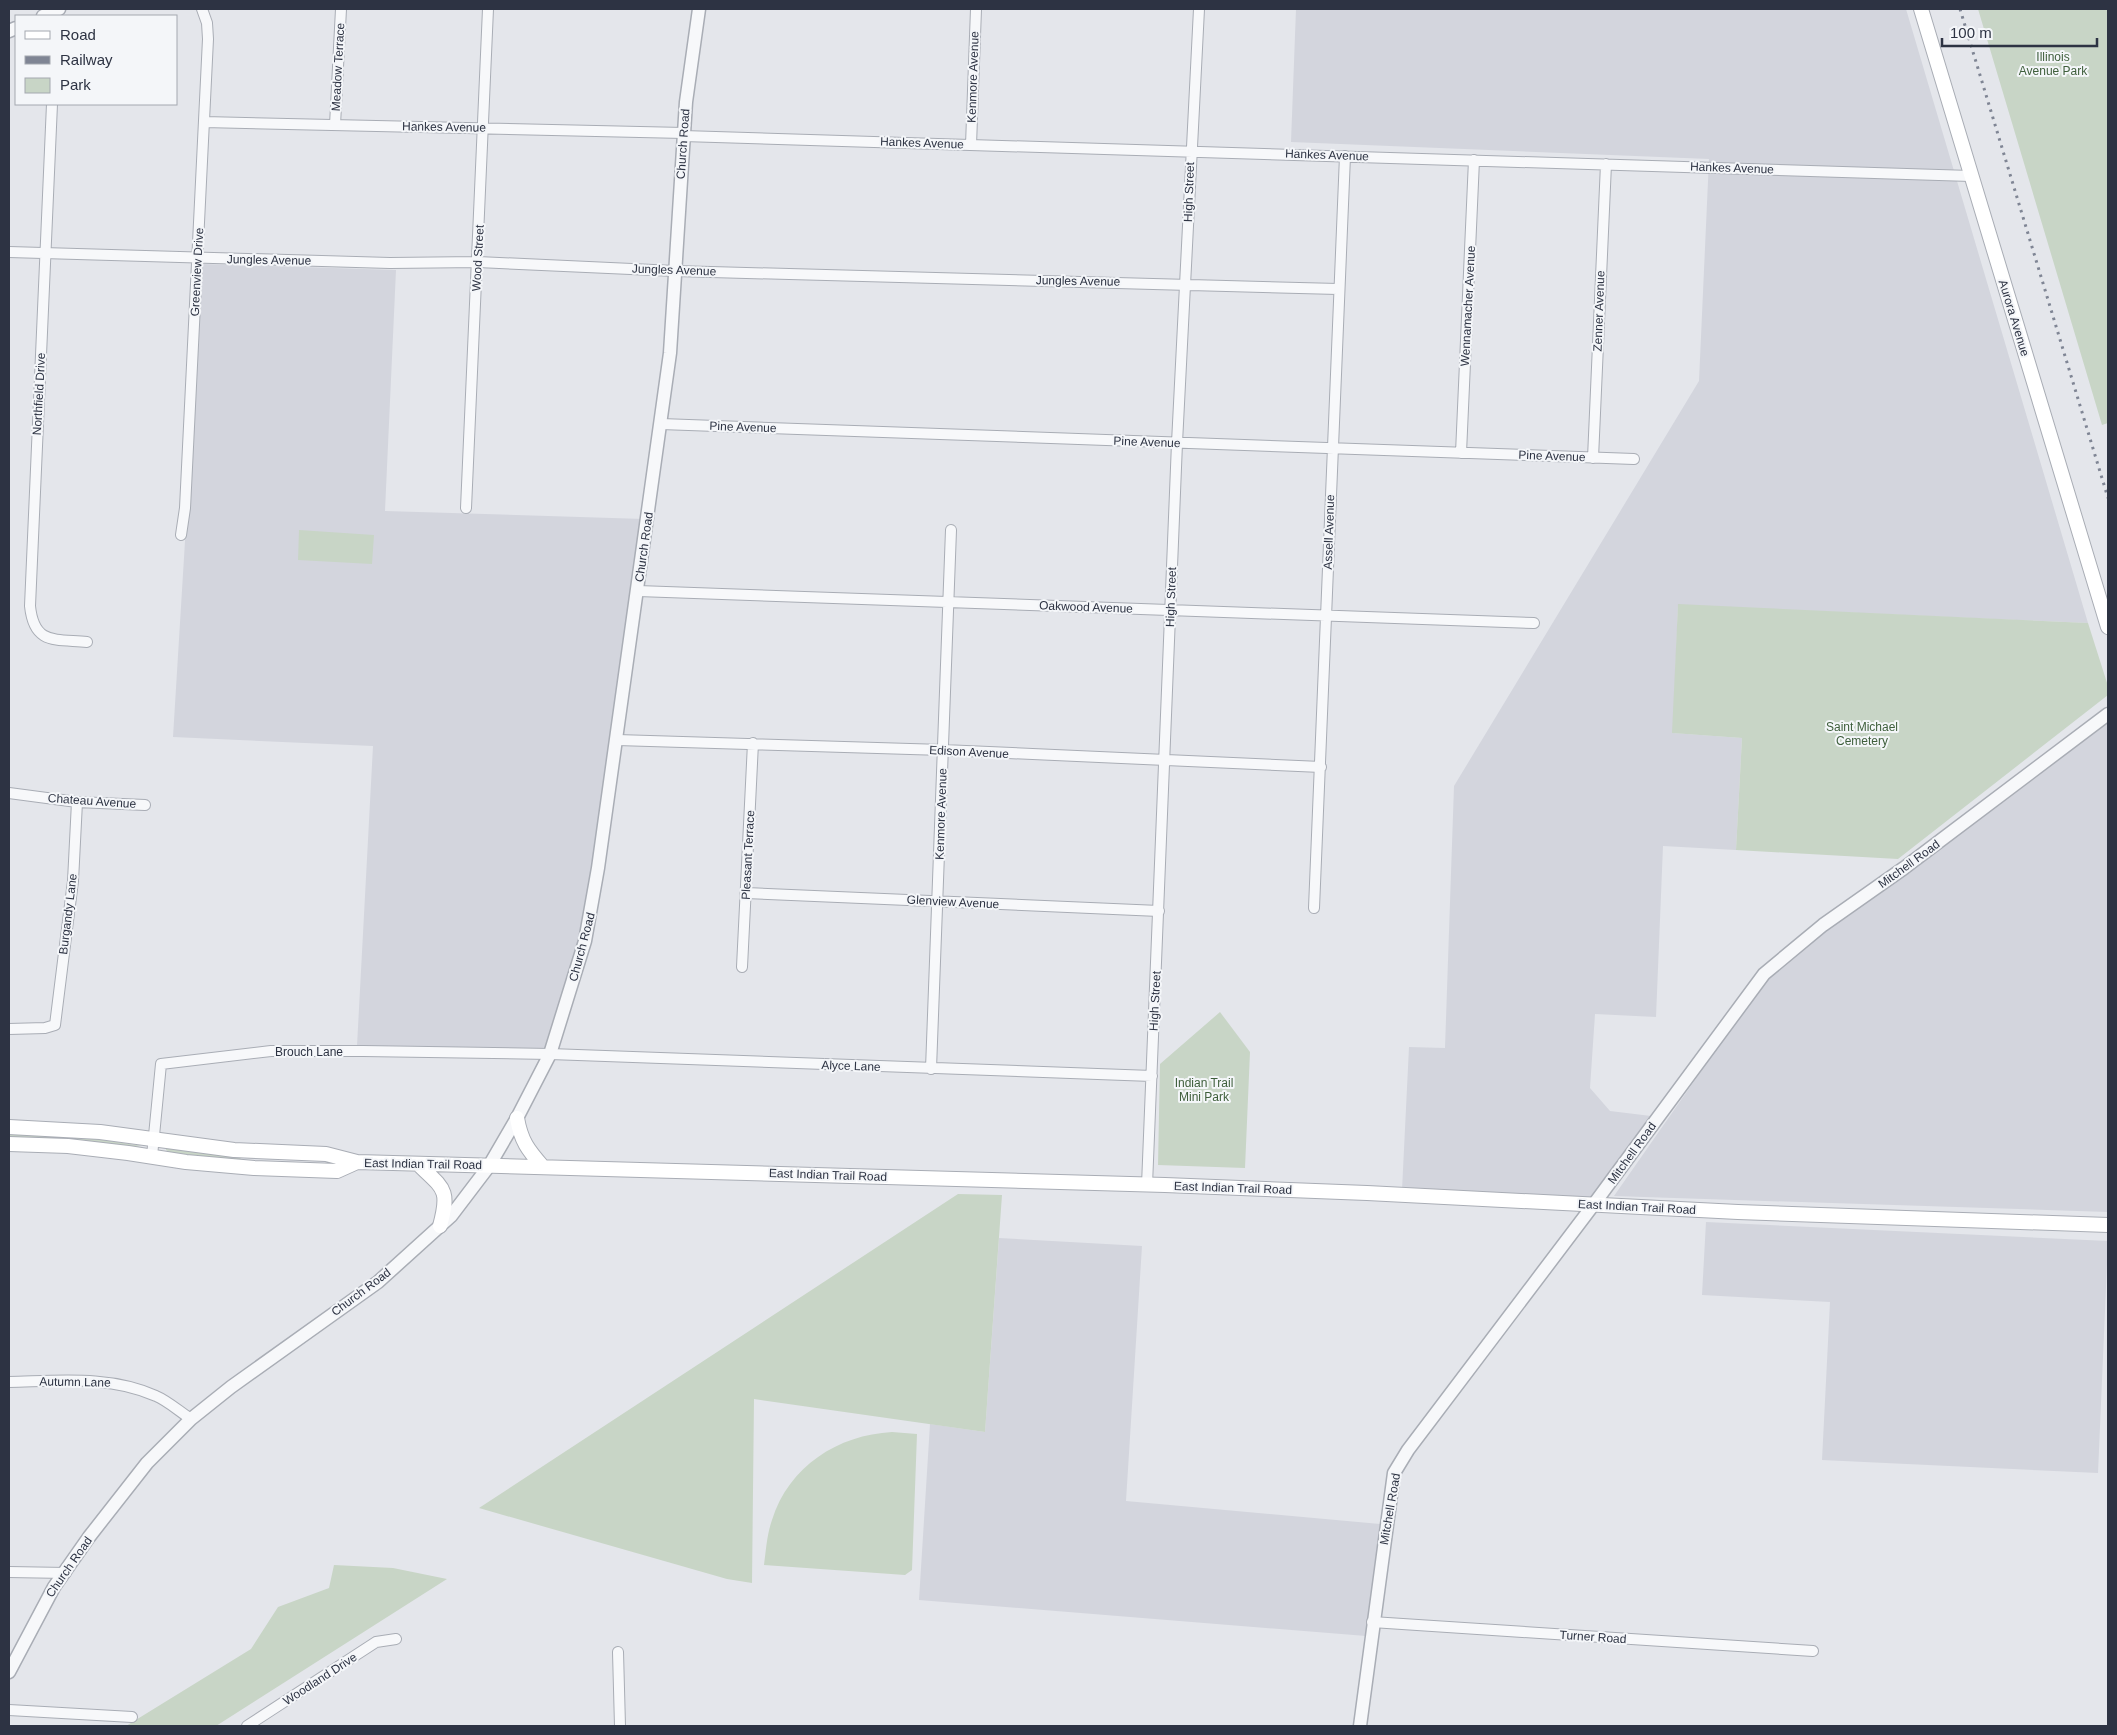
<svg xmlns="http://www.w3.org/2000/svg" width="2117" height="1735" font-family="Helvetica,sans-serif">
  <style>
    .built { fill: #d3d5dd }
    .green { fill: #c8d5c6 }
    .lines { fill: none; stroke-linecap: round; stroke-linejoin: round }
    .minor-casing { stroke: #a9adb5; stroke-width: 12 }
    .tertiary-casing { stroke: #a9adb5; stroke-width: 15 }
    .secondary-casing { stroke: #a9adb5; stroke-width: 16 }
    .minor { stroke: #f7f8fa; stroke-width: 10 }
    .tertiary { stroke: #f7f8fa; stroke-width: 12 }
    .secondary { stroke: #fff; stroke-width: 14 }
    .rail { stroke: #7f8594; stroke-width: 3; stroke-dasharray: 2.5 5; stroke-linecap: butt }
    .labels { text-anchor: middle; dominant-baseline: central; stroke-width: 4; stroke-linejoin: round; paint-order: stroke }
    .park-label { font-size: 12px; fill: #3e5e3b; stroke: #f4f6f9 }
    .street-label { font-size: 12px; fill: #2d3343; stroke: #f4f6f9 }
  </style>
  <rect width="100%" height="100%" fill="#e4e6eb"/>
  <path class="built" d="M1296 9H1906L2088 623 1678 605 1673 733 1742 738 1736 850 1663 846 1656 1017 1595 1014 1590 1088 1610 1111 1651 1116 1591 1198 1402 1190 1409 1047 1445 1048 1454 786 1699 381 1709 159 1291 142Z
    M202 264 396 270 385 511 644 519 588 910 548 1051 357 1046 373 746 173 737Z
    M2108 714V1212L1614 1196 1762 984 1831 924Z
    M1706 1222 2108 1241 2098 1473 1822 1460 1830 1302 1702 1295Z
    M999 1238 1142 1246 1126 1501 1380 1524 1366 1636 919 1600 930 1424 985 1432Z"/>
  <path class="green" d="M1978 9H2108V423L2102 425Z
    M299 530 374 535 372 564 298 560Z
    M1678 604 2088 623 2108 686V695L1898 859 1736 850 1742 738 1672 733Z
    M1220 1012 1250 1052 1245 1168 1158 1165 1160 1064Z
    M9 1133 79 1136 142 1146 132 1147 85 1141 9 1137Z
    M166 1148 239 1157 243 1161 173 1154 166 1150Z
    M958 1194 1002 1195 985 1432 754 1399 752 1583 727 1579 479 1508Z
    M892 1432 917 1434 912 1570 905 1575 764 1565C766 1550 767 1534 772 1520 789 1466 838 1435 892 1432Z
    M334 1565 393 1568 447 1579 216 1726H126L251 1649 278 1607 329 1588Z"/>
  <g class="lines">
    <g class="minor-casing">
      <path id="minor" d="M52 104 30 606C34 645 55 639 87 642
        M204 122 684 133
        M335 125 341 9
        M683 136 1971 176
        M971 145 976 9
        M9 252 390 263 478 262 675 271 1338 289
        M661 424 1634 459
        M1461 453 1474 160
        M1593 458 1606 164
        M466 508 488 9
        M181 535 185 508 208 39 207 23 202 9
        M638 591 1534 623
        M617 740 943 750 1321 767
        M9 793 77 802 145 805
        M746 893 1159 911
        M1314 908 1345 156
        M742 967 753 743
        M9 1029 45 1028 55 1025 73 881 77 802
        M931 1069 951 530
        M152 1156 161 1064 271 1051H363L550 1054 1152 1076
        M1147 1185 1177 443 1199 9
        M9 1382C58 1381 110 1375 156 1396 168 1401 180 1412 191 1419
        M9 1572 66 1573
        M1372 1622 1813 1651
        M618 1652 620 1726
        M9 1710 132 1717
        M247 1726 376 1642 396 1639"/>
    </g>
    <g class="tertiary-casing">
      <path id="tertiary" d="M43 16 59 9
        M9 31 16 28
        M9 1672 54 1587 89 1537 147 1463 191 1419 231 1387 378 1282 451 1216 489 1166 517 1118 550 1054 585 941 598 868 670 353 686 102 699 9
        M1360 1726 1394 1473 1408 1450 1594 1204 1764 974 1823 925 1904 868 2108 714"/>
    </g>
    <g class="secondary-casing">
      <path id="secondary" d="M1921 9 2108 627
        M517 1118C521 1141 528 1150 543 1167
        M9 1127 100 1132 234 1150 326 1154 357 1162 1165 1185 1367 1193 1738 1212 2108 1225
        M9 1144 68 1146 128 1153 186 1162 254 1168 337 1171 357 1162
        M418 1164C444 1189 450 1189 440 1226"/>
    </g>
    <use href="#minor" class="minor"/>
    <use href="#tertiary" class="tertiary"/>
    <use href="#secondary" class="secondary"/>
    <path class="rail" d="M1960 9 2108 498"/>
  </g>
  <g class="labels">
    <g class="park-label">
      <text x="2053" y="57">Illinois<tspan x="2053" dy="14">Avenue Park</tspan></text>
      <text x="1862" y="727">Saint Michael<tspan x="1862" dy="14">Cemetery</tspan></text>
      <text x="1204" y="1083">Indian Trail<tspan x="1204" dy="14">Mini Park</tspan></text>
    </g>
    <g class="street-label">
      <text transform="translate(338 67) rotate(-87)">Meadow Terrace</text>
      <text transform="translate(973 77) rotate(-88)">Kenmore Avenue</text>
      <text transform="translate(444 127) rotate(1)">Hankes Avenue</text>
      <text transform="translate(922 143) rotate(2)">Hankes Avenue</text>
      <text transform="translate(683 144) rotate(-86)">Church Road</text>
      <text transform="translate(1327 155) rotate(2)">Hankes Avenue</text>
      <text transform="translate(1732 168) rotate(2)">Hankes Avenue</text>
      <text transform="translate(1189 192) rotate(-88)">High Street</text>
      <text transform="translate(478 258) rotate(-87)">Wood Street</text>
      <text transform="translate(269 260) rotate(1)">Jungles Avenue</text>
      <text transform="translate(674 270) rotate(2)">Jungles Avenue</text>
      <text transform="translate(197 272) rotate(-87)">Greenview Drive</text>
      <text transform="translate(1078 281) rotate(1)">Jungles Avenue</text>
      <text transform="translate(1468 306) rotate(-87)">Wennamacher Avenue</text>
      <text transform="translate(1599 311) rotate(-88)">Zenner Avenue</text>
      <text transform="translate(2014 318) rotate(73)">Aurora Avenue</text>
      <text transform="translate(39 394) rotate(-87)">Northfield Drive</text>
      <text transform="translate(743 427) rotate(2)">Pine Avenue</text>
      <text transform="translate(1147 442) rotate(2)">Pine Avenue</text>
      <text transform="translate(1552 456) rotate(2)">Pine Avenue</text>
      <text transform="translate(1329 532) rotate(-88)">Assell Avenue</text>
      <text transform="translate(644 547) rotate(-82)">Church Road</text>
      <text transform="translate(1171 597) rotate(-88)">High Street</text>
      <text transform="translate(1086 607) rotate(2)">Oakwood Avenue</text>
      <text transform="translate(969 752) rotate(3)">Edison Avenue</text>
      <text transform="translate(92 801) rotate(4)">Chateau Avenue</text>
      <text transform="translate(941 814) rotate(-88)">Kenmore Avenue</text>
      <text transform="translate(748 855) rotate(-87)">Pleasant Terrace</text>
      <text transform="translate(1909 864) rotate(-36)">Mitchell Road</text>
      <text transform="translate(953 902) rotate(3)">Glenview Avenue</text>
      <text transform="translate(68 914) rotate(-83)">Burgandy Lane</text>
      <text transform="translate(582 947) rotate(-75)">Church Road</text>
      <text transform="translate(1155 1001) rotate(-87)">High Street</text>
      <text x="309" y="1052">Brouch Lane</text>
      <text transform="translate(851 1066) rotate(2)">Alyce Lane</text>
      <text transform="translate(1632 1153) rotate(-54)">Mitchell Road</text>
      <text transform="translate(423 1164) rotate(1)">East Indian Trail Road</text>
      <text transform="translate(828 1175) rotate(2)">East Indian Trail Road</text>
      <text transform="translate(1233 1188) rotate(2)">East Indian Trail Road</text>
      <text transform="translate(1637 1207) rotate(3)">East Indian Trail Road</text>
      <text transform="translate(361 1292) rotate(-37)">Church Road</text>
      <text transform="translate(75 1382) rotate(1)">Autumn Lane</text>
      <text transform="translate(1390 1509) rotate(-80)">Mitchell Road</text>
      <text transform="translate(69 1567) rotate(-55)">Church Road</text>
      <text transform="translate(1593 1637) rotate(4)">Turner Road</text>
      <text transform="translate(320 1679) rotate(-33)">Woodland Drive</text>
    </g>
  </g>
  <rect width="2117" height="1735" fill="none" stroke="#2d3343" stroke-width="20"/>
  <rect x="15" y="15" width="162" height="90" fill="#f4f6f9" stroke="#a4a8b0"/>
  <rect x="25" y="31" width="25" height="8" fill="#ffffff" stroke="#a4a8b0"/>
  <text x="60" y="40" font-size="15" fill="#2d3343">Road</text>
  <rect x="25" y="56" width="25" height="8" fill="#7f8594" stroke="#a4a8b0"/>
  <text x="60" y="65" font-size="15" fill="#2d3343">Railway</text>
  <rect x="25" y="78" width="25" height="15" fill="#c8d5c6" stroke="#a4a8b0"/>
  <text x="60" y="90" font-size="15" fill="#2d3343">Park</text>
  <path d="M1942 38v8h155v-8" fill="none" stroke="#2d3343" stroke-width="2.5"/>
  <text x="1950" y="38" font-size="15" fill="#2d3343" stroke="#f4f6f9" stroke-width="4" paint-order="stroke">100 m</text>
</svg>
